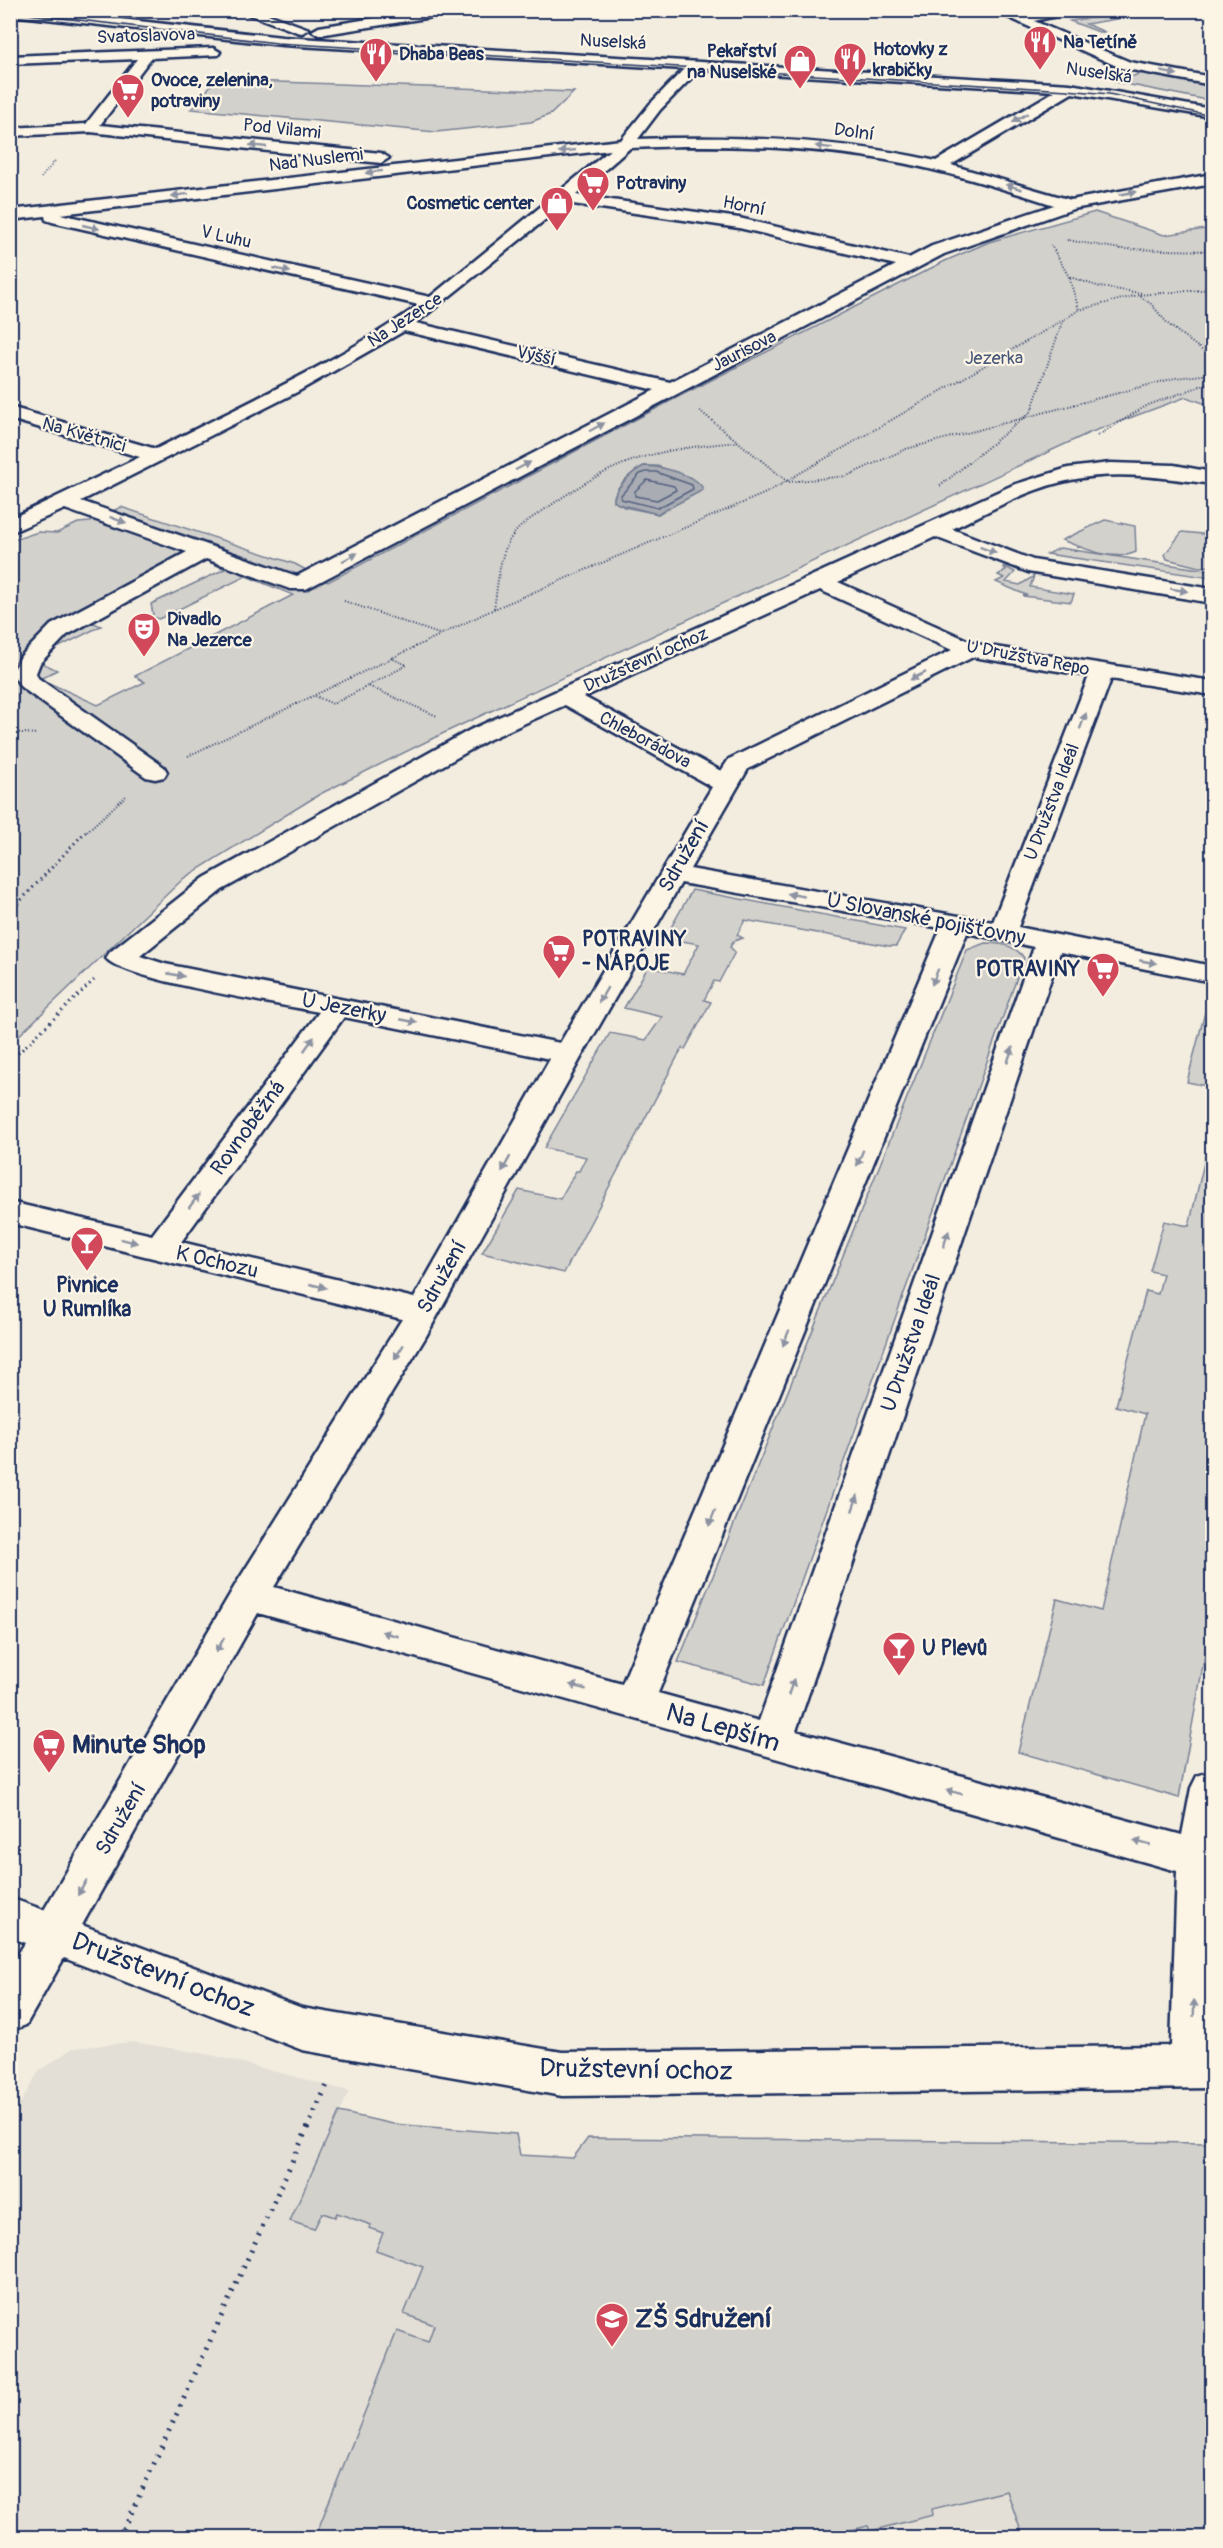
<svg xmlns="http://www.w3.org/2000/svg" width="1223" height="2548" font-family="Pangolin,sans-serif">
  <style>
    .built { fill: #e3dfd6 }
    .green { fill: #d3d1cc; stroke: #778095; stroke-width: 1.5; fill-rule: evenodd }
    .water { fill: #a9acb3; stroke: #707a91; stroke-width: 1.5 }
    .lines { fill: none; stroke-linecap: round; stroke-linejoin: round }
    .shore { stroke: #546180; stroke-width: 1.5 }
    .minor-casing { stroke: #1b2f5e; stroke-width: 5 }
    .path-far3 { stroke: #1b2f5e; stroke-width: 1.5; stroke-dasharray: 1 2; stroke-linecap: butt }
    .path-far2 { stroke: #1b2f5e; stroke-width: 2; stroke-dasharray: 1 2; stroke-linecap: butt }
    .path-far1 { stroke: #1b2f5e; stroke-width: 3; stroke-dasharray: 1.5 4; stroke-linecap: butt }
    .path { stroke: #1b2f5e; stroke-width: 5; stroke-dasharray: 2 7; stroke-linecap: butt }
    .minor { fill: #fcf5e5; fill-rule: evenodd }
    .tram { stroke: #1b2f5e; stroke-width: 1.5 }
    .oneway { fill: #8c92a2 }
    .labels { text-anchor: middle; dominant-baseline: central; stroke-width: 4.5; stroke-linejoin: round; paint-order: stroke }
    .far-street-label { font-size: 18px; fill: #1b2f5e; stroke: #fcf5e5 }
    .far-poi-label { font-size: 18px; font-weight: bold; fill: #1b2f5e; stroke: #fcf5e5; text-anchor: start }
    .far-park-label { font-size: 18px; fill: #49587a; stroke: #fcf5e5 }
    .street-label { font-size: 21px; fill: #1b2f5e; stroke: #fcf5e5 }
    .poi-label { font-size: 21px; font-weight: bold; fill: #1b2f5e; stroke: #fcf5e5; text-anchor: start }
    .near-street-label { font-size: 26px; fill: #1b2f5e; stroke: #fcf5e5 }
    .near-poi-label { font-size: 26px; font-weight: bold; fill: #1b2f5e; stroke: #fcf5e5; text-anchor: start }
  </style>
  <rect width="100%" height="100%" fill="#f3ede0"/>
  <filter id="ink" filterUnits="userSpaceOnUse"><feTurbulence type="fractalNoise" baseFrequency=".0167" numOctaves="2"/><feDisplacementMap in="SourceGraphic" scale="12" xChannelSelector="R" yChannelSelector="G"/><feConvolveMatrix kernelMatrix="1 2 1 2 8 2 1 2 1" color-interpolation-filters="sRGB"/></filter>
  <g filter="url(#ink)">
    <path class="built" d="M133 2042 212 2055 349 2091 340 2112 393 2124 516 2134 520 2155 573 2158 588 2138 1212 2143V2537L11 2538V2119L39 2071 73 2048Z"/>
    <path class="green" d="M1136 11H1164L1086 24 1105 32H1099L1070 21Z
      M1142 73 1212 85V101L1116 82Z
      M214 80 574 92 551 114 531 122 436 132 191 109 197 105Z
      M1095 212 1164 235 1212 228V406L1186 397 1089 433 450 730 320 794 184 878 11 1043V541L38 532 57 533 78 523 90 522 121 507 295 564 328 582 680 396 945 261 989 242ZM644 466H657L680 474 658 514 624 507 614 501C612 489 633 471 644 466ZM202 559 225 569 151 604 153 614 150 616 159 619 246 576 293 595 135 676 145 682 98 705 40 679 57 670 38 661 43 655 101 626 89 621Z
      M1105 520 1135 526 1136 552C1115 562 1082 548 1062 540Z
      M1182 532 1212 535V566L1199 567 1167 559 1165 554Z
      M1060 548 1212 571V578L1047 554Z
      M1003 566 1015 572 1006 582 1020 585 1034 576 1030 587 1074 594 1071 602 1023 596 1026 595 996 582 1004 578 998 575 1006 570Z
      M692 890 905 930 896 946H889L745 920 737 935 743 938 734 941 730 947 735 952 719 982 714 981 704 1000 711 1002 685 1049 682 1048 564 1273 482 1253 519 1190 560 1199 576 1171H579L586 1157 544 1148 610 1033 646 1040 662 1017 624 1008 648 967 683 974 699 944 665 938Z
      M985 943C1000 943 1015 945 1024 958L764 1685 678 1662 967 950Z
      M1211 989H1212V1087L1187 1082Z
      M1212 1129V1616L1179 1798 1018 1752 1057 1599 1101 1611 1145 1414 1116 1406 1146 1291 1158 1294 1163 1274 1150 1271 1164 1221 1189 1226Z
      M339 2112 393 2124 516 2134 520 2155 573 2158 588 2138 1212 2143V2537H1023L1007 2491 932 2509 933 2515 870 2531 868 2526 823 2537H315L397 2331 428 2342 434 2325 404 2314 423 2267 376 2250 383 2233 369 2228 371 2225 337 2213 335 2217 322 2213 314 2229 290 2221Z"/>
    <path class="water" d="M644 466C659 466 700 475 703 490L658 514 618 504 614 501C613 489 633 471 644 466Z"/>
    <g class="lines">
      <path class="shore" d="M646 472H656L692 485 693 489 658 508 621 499V495L640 474Z
        M647 480 674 486 676 490 657 500 635 496V491Z"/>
      <g class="minor-casing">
        <path id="minor" d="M10 10H40L282 37 1070 84 1212 109V117L1072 93 951 165 1071 200 1212 174V184L1073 209 944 254 306 589H290L206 559 67 635 40 663 36 673 38 678 164 767 167 772 164 777 155 779 146 777 21 687 12 673 21 656 51 625 187 552 65 509 10 533V519L140 457 10 419V407L156 449C244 404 338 362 419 305L52 222 46 220 45 216 10 220V210L621 140 650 104 684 69 282 45 10 15ZM699 70 1055 91 936 161C838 139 738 135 638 139L660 110ZM684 146C751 146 819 148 886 160 943 170 998 187 1054 205L932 246 909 258 739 218 576 195 630 148ZM610 150 430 297 60 214ZM566 203 739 228 896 265 670 382 416 323ZM404 331 655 390 297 576 81 501 297 392Z
          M237 10H257L309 29 302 33 297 32Z
          M424 10H457L451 14 319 35 312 31 319 27Z
          M992 10H1010L1020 15 1049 10H1083L1034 21 1130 62 1212 77V85L1121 68Z
          M213 48 220 52 218 55 151 58 100 125 381 153 389 158 381 163 90 132 10 136V128L86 124 137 59 10 64V56Z
          M1110 463 1174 465 1212 472V484C1166 478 1118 470 1071 480 1029 488 990 511 952 529L1033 560 1212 589V603L1028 572 935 537 838 582 976 644 1212 681V695L1111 679 1018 927 1212 966V982L1060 952 796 1731 1182 1835 1191 1788 1197 1776 1212 1771V2088L562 2096 302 2050 64 1958 26 2025 10 2031V1967L25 1943 10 1937V1898L44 1910 236 1584 402 1319 10 1223V1202L152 1235 319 1012C284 1005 121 979 106 958L110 952 204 878 470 730 1013 485 1068 468ZM820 590 952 650 729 759 721 771 584 697ZM973 657 1089 676 993 922 690 869 748 769ZM565 705 712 787 560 1043 165 964 140 956 222 890 488 740ZM681 883 941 928 622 1684 274 1587 425 1338 583 1054ZM967 933 1034 947 759 1721 658 1693ZM344 1017 550 1059 414 1298 181 1242ZM258 1613 1177 1871 1171 2046 562 2052 302 2008 82 1925Z"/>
      </g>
      <path class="path-far3" d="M41 178 55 161"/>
      <path class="path-far2" d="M1067 240 1121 249 1212 251
        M1070 277 1100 287 1141 293
        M1138 295 1151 304 1169 325 1212 358
        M1079 310 1138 295 1212 289
        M700 411 788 482 847 476 906 449 1175 378 1212 374
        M1097 436 1148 405 1212 382
        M940 486 1031 412 1063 320
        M344 601 439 634
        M494 608C498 586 498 561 509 541 518 525 535 516 550 506 619 457 655 450 737 442
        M391 658 407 665 368 686 437 716
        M315 696 333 704 368 686
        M10 732 37 734
        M188 756 494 609 766 493 1063 320 1079 310 1069 277 1051 245
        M85 833 126 796"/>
      <path class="path-far1" d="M10 912 86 831
        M10 1061 94 980"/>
      <path class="path" d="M120 2538 327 2085"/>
      <use href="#minor" class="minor"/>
      <path class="tram" d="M10 12 277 43 1067 90 1109 94 1212 116"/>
    </g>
    <defs><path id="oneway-solid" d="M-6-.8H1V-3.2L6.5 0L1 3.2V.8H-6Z" transform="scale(1.5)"/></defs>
    <g class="oneway">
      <use href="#oneway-solid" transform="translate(1169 73) rotate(10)"/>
      <use href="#oneway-solid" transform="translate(1020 118) rotate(149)"/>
      <use href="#oneway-solid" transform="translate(258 146) rotate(-174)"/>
      <use href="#oneway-solid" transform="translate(824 147) rotate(-173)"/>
      <use href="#oneway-solid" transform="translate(567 151) rotate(174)"/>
      <use href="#oneway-solid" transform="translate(374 172) rotate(173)"/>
      <use href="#oneway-solid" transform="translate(1014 187) rotate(-163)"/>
      <use href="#oneway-solid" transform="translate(1128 193) rotate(-11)"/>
      <use href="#oneway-solid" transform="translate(180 195) rotate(173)"/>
      <use href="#oneway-solid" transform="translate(91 227) rotate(13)"/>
      <use href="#oneway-solid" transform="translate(282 270) rotate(13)"/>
      <use href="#oneway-solid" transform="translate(597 427) rotate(-28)"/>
      <use href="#oneway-solid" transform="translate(523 466) rotate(-28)"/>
      <use href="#oneway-solid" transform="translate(118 520) rotate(20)"/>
      <use href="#oneway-solid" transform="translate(988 550) rotate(21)"/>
      <use href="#oneway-solid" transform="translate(350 557) rotate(-28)"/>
      <use href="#oneway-solid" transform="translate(1179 590) rotate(9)"/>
      <use href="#oneway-solid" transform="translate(918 676) rotate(154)"/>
      <use href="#oneway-solid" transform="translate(1083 721) rotate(-69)"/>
      <use href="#oneway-solid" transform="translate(796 895) rotate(-170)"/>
      <use href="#oneway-solid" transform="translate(1148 962) rotate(11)"/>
      <use href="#oneway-solid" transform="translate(176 975) rotate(11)"/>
      <use href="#oneway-solid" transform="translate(935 977) rotate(112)"/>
      <use href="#oneway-solid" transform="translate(603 995) rotate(120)"/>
      <use href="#oneway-solid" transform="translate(409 1021) rotate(11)"/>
      <use href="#oneway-solid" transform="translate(309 1044) rotate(-54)"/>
      <use href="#oneway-solid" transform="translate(1010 1055) rotate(-71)"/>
      <use href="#oneway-solid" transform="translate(860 1158) rotate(112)"/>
      <use href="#oneway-solid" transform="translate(506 1164) rotate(119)"/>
      <use href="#oneway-solid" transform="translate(194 1201) rotate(-54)"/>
      <use href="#oneway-solid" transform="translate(946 1239) rotate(-71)"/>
      <use href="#oneway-solid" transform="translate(129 1241) rotate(14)"/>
      <use href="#oneway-solid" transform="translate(318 1286) rotate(13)"/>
      <use href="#oneway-solid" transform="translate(786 1338) rotate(112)"/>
      <use href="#oneway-solid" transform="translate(399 1352) rotate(122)"/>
      <use href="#oneway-solid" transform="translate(855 1503) rotate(-71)"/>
      <use href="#oneway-solid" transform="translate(712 1518) rotate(112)"/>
      <use href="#oneway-solid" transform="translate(390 1634) rotate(-164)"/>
      <use href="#oneway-solid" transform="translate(220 1645) rotate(120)"/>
      <use href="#oneway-solid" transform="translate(578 1687) rotate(-164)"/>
      <use href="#oneway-solid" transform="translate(791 1687) rotate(-71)"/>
      <use href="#oneway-solid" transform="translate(954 1792) rotate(-165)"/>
      <use href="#oneway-solid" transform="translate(1142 1843) rotate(-165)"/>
      <use href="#oneway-solid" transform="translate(82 1888) rotate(120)"/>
      <use href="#oneway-solid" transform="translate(1194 2008) rotate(-88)"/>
    </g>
  </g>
  <defs>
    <g id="restaurant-pin" transform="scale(1.725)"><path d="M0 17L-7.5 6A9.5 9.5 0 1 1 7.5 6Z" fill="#d1495b" stroke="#fcf5e5"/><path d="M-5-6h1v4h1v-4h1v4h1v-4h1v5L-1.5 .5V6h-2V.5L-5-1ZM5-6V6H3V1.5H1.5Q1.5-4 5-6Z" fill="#fff"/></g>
    <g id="shop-pin" transform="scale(1.725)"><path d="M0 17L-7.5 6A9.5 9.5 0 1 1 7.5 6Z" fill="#d1495b" stroke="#fcf5e5"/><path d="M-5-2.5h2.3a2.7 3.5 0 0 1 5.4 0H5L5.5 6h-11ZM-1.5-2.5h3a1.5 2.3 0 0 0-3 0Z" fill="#fff"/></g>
    <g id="supermarket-pin" transform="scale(1.725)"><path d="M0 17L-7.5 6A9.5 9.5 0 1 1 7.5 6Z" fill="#d1495b" stroke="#fcf5e5"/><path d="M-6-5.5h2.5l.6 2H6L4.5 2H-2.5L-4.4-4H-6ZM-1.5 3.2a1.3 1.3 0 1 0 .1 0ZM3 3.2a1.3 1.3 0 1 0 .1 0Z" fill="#fff"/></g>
    <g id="theatre-pin" transform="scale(1.725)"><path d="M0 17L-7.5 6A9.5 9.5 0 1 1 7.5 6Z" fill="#d1495b" stroke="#fcf5e5"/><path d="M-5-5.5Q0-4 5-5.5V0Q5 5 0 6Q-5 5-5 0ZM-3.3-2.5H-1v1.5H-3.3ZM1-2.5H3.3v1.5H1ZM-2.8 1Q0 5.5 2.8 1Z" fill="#fff"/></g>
    <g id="bar-pin" transform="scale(1.725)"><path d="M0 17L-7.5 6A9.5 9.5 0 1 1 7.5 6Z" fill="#d1495b" stroke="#fcf5e5"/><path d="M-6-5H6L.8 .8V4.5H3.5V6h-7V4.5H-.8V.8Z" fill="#fff"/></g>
    <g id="school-pin" transform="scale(1.725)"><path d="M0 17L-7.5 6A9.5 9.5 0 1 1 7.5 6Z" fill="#d1495b" stroke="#fcf5e5"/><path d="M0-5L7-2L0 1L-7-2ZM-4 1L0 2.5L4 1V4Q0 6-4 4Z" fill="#fff"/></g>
  </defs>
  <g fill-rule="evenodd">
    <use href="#restaurant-pin" x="1040" y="42"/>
    <use href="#restaurant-pin" x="376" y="54"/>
    <use href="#restaurant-pin" x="850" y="59"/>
    <use href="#shop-pin" x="800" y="61"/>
    <use href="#supermarket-pin" x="128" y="90"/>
    <use href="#supermarket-pin" x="593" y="183"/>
    <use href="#shop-pin" x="557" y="203"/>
    <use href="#theatre-pin" x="144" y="629"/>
    <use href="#supermarket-pin" x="559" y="951"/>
    <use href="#supermarket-pin" x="1103" y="969"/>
    <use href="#bar-pin" x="87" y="1243"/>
    <use href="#bar-pin" x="899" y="1648"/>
    <use href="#supermarket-pin" x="49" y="1745"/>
    <use href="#school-pin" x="612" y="2319"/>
  </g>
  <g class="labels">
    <g class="far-street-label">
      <text transform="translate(146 36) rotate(-2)">Svatoslavova</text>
      <text transform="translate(613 42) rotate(3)">Nuselská</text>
      <text transform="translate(1099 73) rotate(8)">Nuselská</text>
      <text transform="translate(282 129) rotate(6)">Pod Vilami</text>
      <text transform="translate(854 132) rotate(8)">Dolní</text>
      <text transform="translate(316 160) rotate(-7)">Nad Nuslemi</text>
      <text transform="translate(744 206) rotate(11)">Horní</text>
      <text transform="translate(226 237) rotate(13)">V Luhu</text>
      <text transform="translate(405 320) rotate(-33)">Na Jezerce</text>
      <text transform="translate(744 351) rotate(-27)">Jaurisova</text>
      <text transform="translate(536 356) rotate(13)">Vyšší</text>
      <text transform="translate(84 435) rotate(16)">Na Květnici</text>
      <text transform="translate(1028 658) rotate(11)">U Družstva Repo</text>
      <text transform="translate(646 660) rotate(-24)">Družstevní ochoz</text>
      <text transform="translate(645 740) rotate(28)">Chleborádova</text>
      <text transform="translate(1052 802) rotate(-69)">U Družstva Ideál</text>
    </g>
    <g class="far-poi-label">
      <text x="1063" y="42">Na Tetíně</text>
      <text x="873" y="49">Hotovky z<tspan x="873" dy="21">krabičky</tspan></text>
      <text x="777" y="51" text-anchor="end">Pekařství<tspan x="777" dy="21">na Nuselské</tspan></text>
      <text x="399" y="54">Dhaba Beas</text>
      <text x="151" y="80">Ovoce, zelenina,<tspan x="151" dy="21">potraviny</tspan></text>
      <text x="616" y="183">Potraviny</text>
      <text x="534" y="203" text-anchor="end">Cosmetic center</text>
      <text x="167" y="619">Divadlo<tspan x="167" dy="21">Na Jezerce</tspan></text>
    </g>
    <g class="far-park-label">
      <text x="994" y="358">Jezerka</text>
    </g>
    <g class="street-label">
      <text transform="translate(684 856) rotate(-60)">Sdružení</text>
      <text transform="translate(926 919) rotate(11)">U Slovanské pojišťovny</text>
      <text transform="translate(344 1008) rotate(11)">U Jezerky</text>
      <text transform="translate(248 1128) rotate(-54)">Rovnoběžná</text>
      <text transform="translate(217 1262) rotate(13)">K Ochozu</text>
      <text transform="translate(442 1277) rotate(-61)">Sdružení</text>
      <text transform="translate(911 1343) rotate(-71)">U Družstva Ideál</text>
      <text transform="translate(121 1819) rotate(-60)">Sdružení</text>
    </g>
    <g class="poi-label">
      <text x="582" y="939">POTRAVINY<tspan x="582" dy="24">- NÁPOJE</tspan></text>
      <text x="1080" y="969" text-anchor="end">POTRAVINY</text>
      <text x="87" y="1285" text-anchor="middle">Pivnice<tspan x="87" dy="24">U Rumlíka</tspan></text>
      <text x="922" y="1648">U Plevů</text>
    </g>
    <g class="near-street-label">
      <text transform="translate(723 1728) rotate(16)">Na Lepším</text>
      <text transform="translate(163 1975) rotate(21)">Družstevní ochoz</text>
      <text transform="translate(636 2070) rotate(1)">Družstevní ochoz</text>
    </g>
    <g class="near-poi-label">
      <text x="72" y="1745">Minute Shop</text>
      <text x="635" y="2319">ZŠ Sdružení</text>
    </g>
  </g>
  <rect width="1223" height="2548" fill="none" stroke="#fcf5e5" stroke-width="36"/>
  <rect x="18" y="18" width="1187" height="2512" fill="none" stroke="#1b2f5e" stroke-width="2" filter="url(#ink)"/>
</svg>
